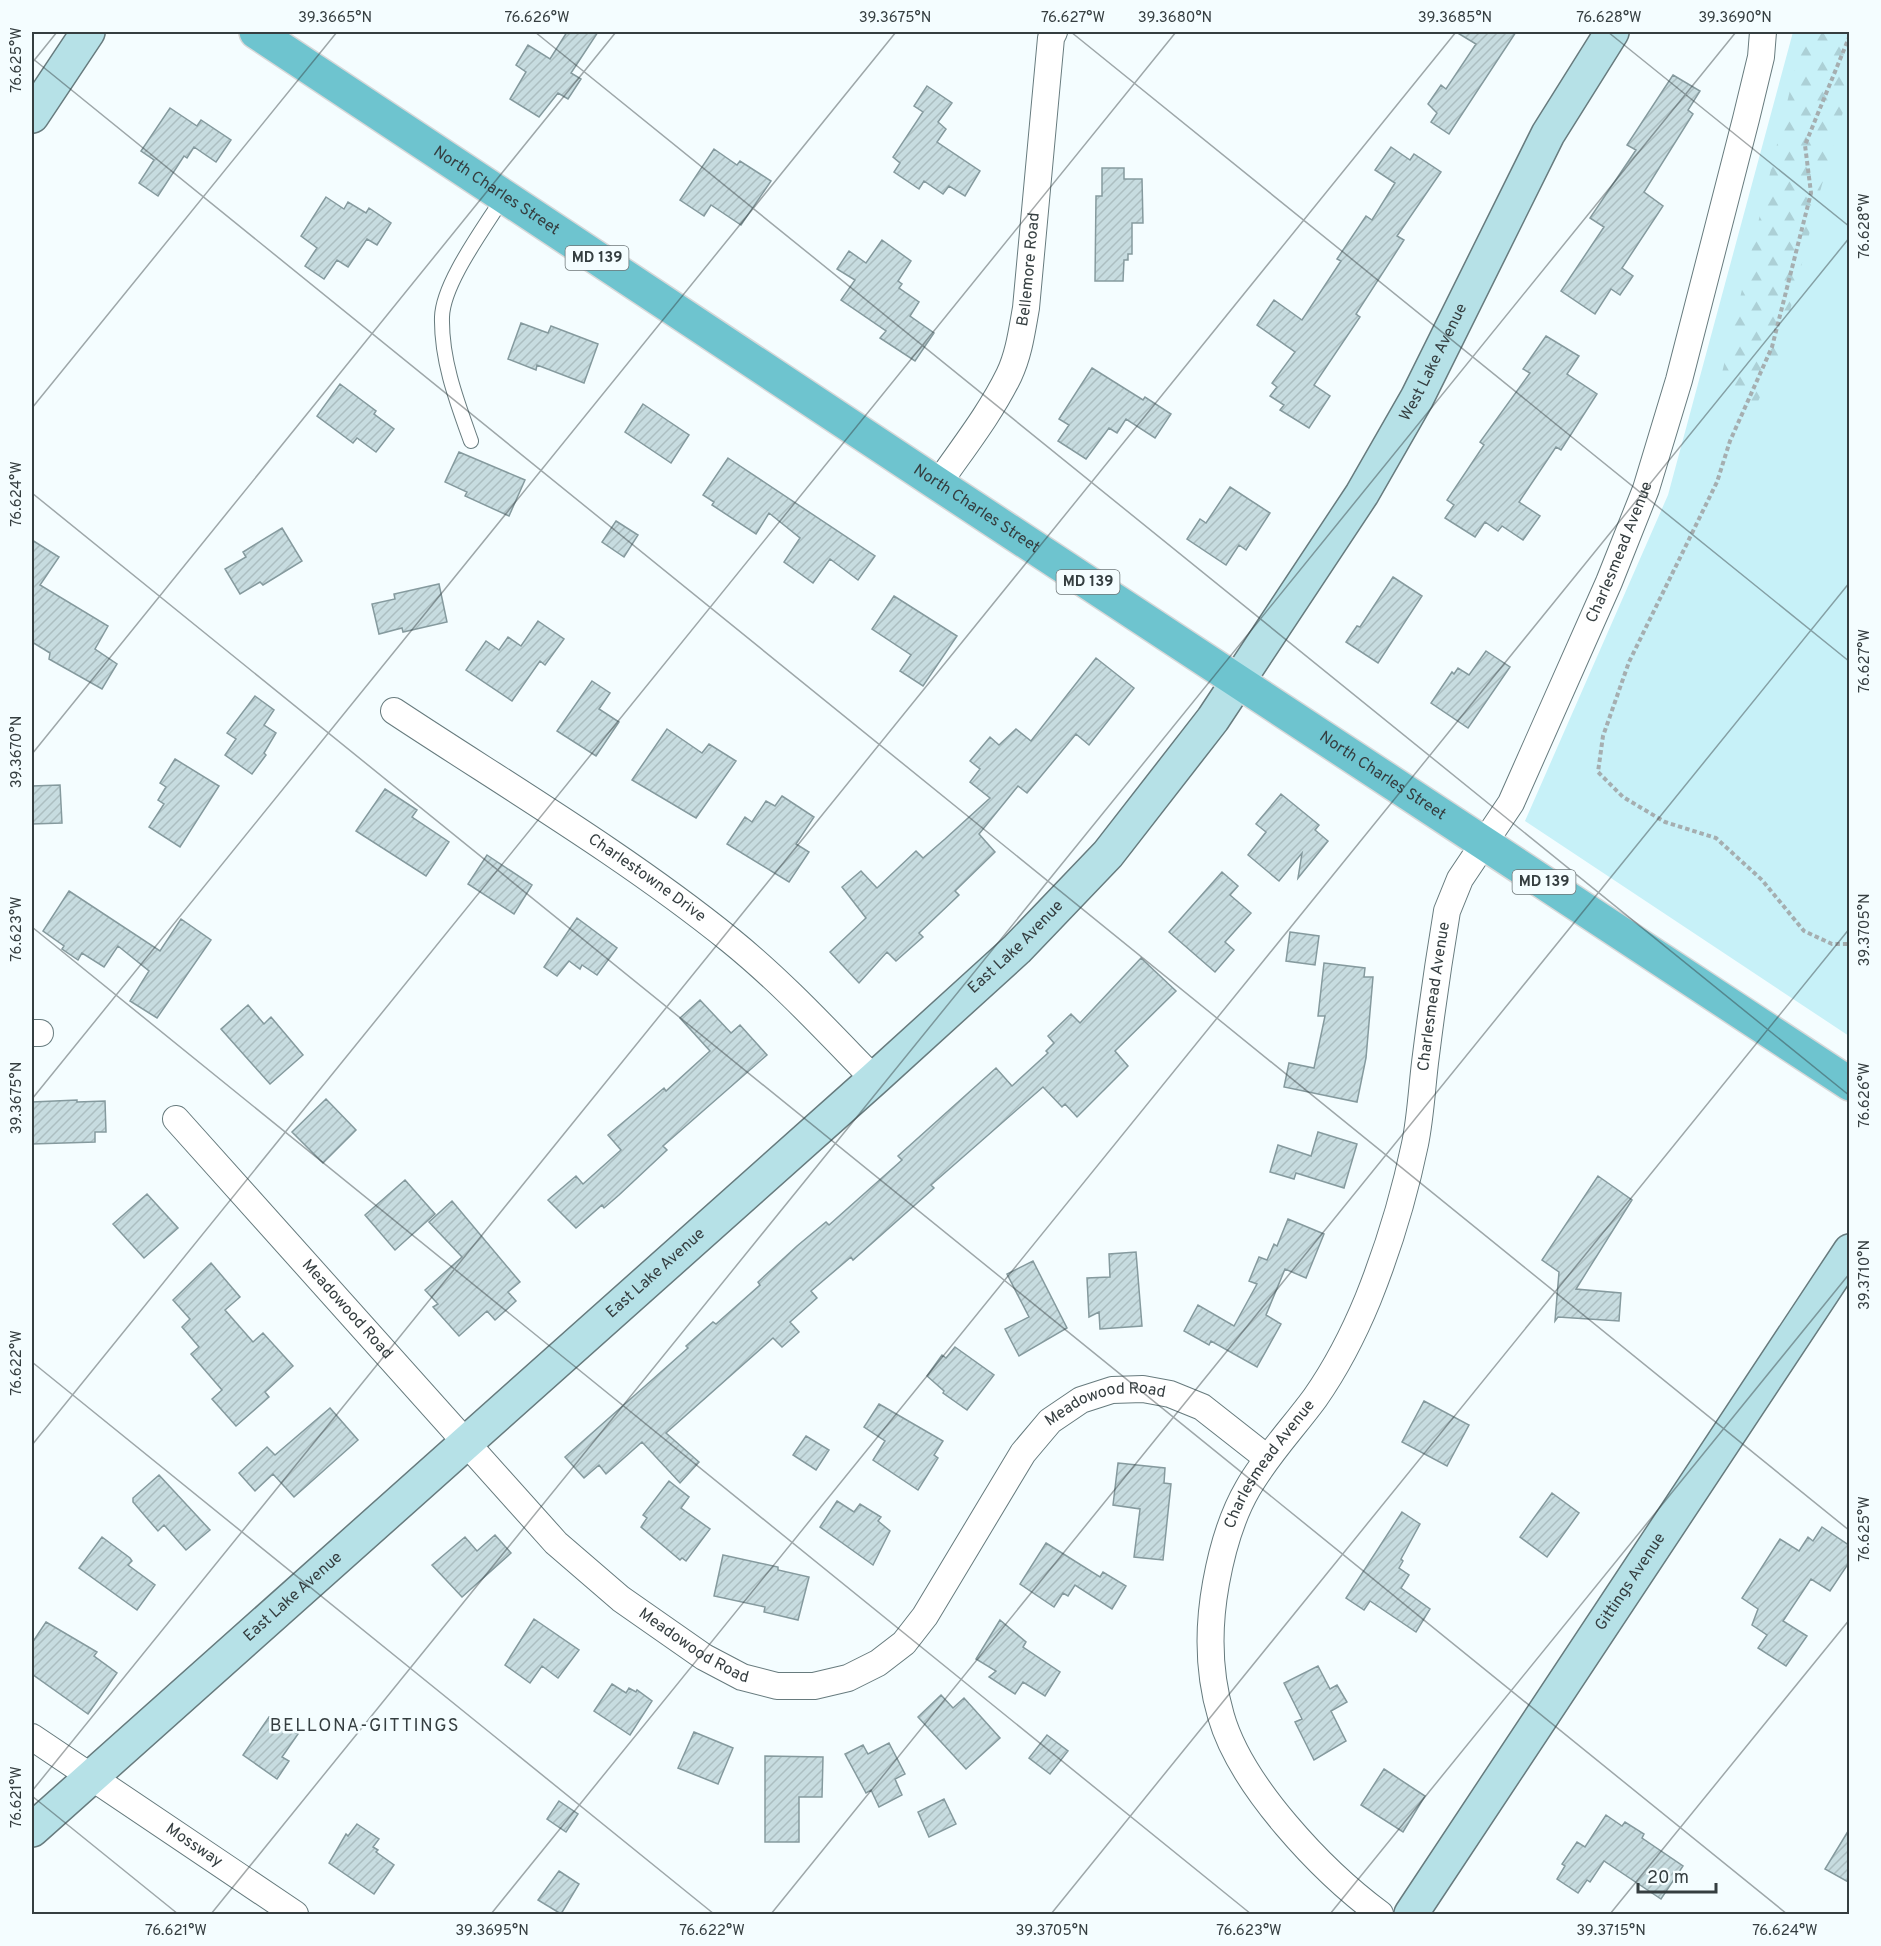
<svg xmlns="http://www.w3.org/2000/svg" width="1881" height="1946" font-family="Overpass,sans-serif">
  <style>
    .grass { fill: #c7f1f8 }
    .forest { fill: url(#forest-firs) }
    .building { fill: url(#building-hatch); stroke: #859a9e; stroke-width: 1.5 }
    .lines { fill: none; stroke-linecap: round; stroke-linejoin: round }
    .lane-casing { stroke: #677b7e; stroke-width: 16 }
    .street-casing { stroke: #677b7e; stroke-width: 28 }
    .secondary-casing { stroke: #677b7e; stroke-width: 36 }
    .primary-casing { stroke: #d7d8d9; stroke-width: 36 }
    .path { stroke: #a5aeb0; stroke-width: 4; stroke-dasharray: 4.5 3; stroke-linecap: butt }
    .lane { stroke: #fff; stroke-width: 14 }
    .street { stroke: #fff; stroke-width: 26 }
    .secondary { stroke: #b6e1e7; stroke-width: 33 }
    .primary { stroke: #6ec4cf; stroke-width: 33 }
    .ticks { fill: none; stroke: #353e40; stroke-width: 1.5; stroke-opacity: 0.45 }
    .labels { text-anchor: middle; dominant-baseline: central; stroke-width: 5; stroke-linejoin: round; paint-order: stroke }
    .shield { fill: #f4fdff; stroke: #6e7779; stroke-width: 1.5 }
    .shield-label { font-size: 15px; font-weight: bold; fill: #353e40 }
    .street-label { font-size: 16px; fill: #353e40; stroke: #f4fdff }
    .neighbourhood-label { font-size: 18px; letter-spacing: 1.5px; fill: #353e40; stroke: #f4fdff }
    .neatline { fill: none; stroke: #353e40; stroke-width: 2 }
    .ticks-label { font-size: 15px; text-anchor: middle; fill: #353e40 }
  </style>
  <defs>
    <pattern id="forest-firs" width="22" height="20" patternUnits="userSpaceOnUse" patternTransform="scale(1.5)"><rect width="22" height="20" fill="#c7f1f8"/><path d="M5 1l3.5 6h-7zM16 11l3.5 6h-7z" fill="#acd0d6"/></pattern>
    <pattern id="building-hatch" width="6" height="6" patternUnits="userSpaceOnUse" patternTransform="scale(1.5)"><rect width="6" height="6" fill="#c7dce0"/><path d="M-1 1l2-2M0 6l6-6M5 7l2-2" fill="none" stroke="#acbec1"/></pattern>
  </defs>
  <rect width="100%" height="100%" fill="#f4fdff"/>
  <path class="grass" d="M1793 32H1849V1036L1525 821 1668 495Z"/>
  <path class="forest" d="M1804 32H1849V91L1819 195 1780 351 1750 420 1721 377Z"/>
  <path class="building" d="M567 32H598L571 73 581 79 568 99 558 93 539 117 510 99 526 72 516 65 528 45 550 59Z
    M1456 32H1516L1449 134 1431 122 1437 113 1428 104 1441 85 1446 89 1476 44Z
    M1673 75 1700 91 1688 110 1693 114 1644 192 1663 206 1622 268 1633 276 1620 295 1611 289 1595 314 1561 291 1604 227 1590 218 1636 150 1627 145Z
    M927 86 952 103 938 122 946 129 937 142 980 171 965 196 949 186 943 194 924 181 919 189 894 172 900 163 893 157 923 112 914 106Z
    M170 108 197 126 201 120 231 140 216 162 194 147 187 158 184 156 158 196 139 183 154 160 141 151Z
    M1391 147 1410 160 1414 154 1441 172 1397 236 1404 240 1356 314 1360 317 1314 385 1330 396 1309 428 1280 410 1284 405 1270 396 1277 387 1272 383 1295 352 1257 325 1274 300 1302 320 1341 261 1337 259 1366 216 1372 220 1395 183 1375 170Z
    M714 149 737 165 740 161 771 181 741 225 711 205 704 216 680 200Z
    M1102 168H1124V179H1142L1143 223H1132V254H1128V260H1124L1123 281H1095L1096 196H1102Z
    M326 197 344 209 348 202 366 213 369 208 391 223 377 245 367 239 348 267 337 260 324 279 305 266 317 248 301 236Z
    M882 240 911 261 898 281 902 284 899 288 919 302 910 316 934 333 915 361 880 338 886 331 841 300 855 280 837 269 849 251 866 263Z
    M521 323 548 333 551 326 598 344 584 383 537 365 536 370 508 359Z
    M1546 336 1579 356 1567 374 1597 394 1561 450 1556 447 1519 502 1540 516 1523 540 1502 526 1498 531 1485 522 1475 537 1445 518 1454 505 1447 500 1484 445 1480 442 1530 373 1523 369Z
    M1092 368 1143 400 1145 397 1171 414 1155 438 1126 419 1117 433 1109 428 1086 459 1058 441 1069 425 1059 419Z
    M340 384 376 411 374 414 394 429 376 452 357 438 353 443 317 416Z
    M643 404 689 435 671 463 625 432Z
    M459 452 525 480 509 516 465 496 467 492 445 482Z
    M728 458 875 556 858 580 830 559 813 583 784 562 800 538 769 513 756 534 712 505 714 502 703 495Z
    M1230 487 1270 513 1246 550 1239 545 1226 565 1187 539 1200 519 1206 523Z
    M616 521 638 535 624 557 602 542Z
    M282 528 302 561 263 585 260 582 240 594 225 569 246 557 243 552Z
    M32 540 59 557 40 585 108 626 95 649 117 664 102 689 49 659 50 653 32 642Z
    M1393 577 1422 596 1378 663 1346 642 1357 626 1360 627Z
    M439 584 447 622 403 632 402 628 379 634 372 604 395 599 394 594Z
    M894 596 957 636 923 686 900 671 911 655 872 629Z
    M538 621 564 639 545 665 540 661 512 701 466 670 486 641 499 650 508 637 521 646Z
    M1486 651 1510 667 1468 728 1431 703 1452 672 1454 674 1458 668 1469 675Z
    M1096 658 1134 688 1089 745 1076 734 1027 793 1018 786 979 834 995 852 955 891 959 895 919 933 923 937 896 961 887 952 859 983 830 952 866 918 842 887 861 871 877 888 916 851 923 858 945 839 990 798 970 782 980 769 970 761 990 737 999 745 1016 729 1031 741Z
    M592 681 610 693 599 709 619 722 596 756 557 731Z
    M255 696 274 710 264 725 276 733 264 753 266 755 252 774 225 755 236 739 227 733Z
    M667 729 702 753 709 744 736 761 696 818 632 780Z
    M175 759 219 786 180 847 149 827 164 804 158 800 166 787 160 783Z
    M60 785 62 823 32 824V786Z
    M385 789 417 810 412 817 449 842 426 876 356 831Z
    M1281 794 1319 825 1315 830 1328 841 1298 878 1302 853 1279 881 1248 855 1266 832 1256 824Z
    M782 796 814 817 796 844 809 852 789 882 727 844 745 817 752 822 766 801 775 806Z
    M487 855 532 885 514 914 468 884Z
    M1222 872 1238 886 1230 895 1251 913 1225 942 1234 950 1215 972 1169 932Z
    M69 891 160 951 181 919 211 940 157 1018 130 1001 149 971 118 946 104 967 82 953 78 960 62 949 64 946 43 931Z
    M577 918 617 948 597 975 582 965 580 969 569 961 557 976 544 967Z
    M1290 932 1319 936 1315 965 1286 961Z
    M1141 958 1176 991 1115 1051 1128 1066 1077 1117 1065 1104 1062 1107 1043 1087 931 1185 934 1188 853 1260 851 1257 811 1291 817 1298 790 1322 799 1332 782 1347 773 1338 666 1433 699 1462 680 1483 642 1442 606 1474 599 1465 584 1478 565 1457 688 1348 686 1346 713 1322 716 1324 760 1285 758 1282 797 1246 826 1222 829 1225 902 1160 898 1156 996 1068 1012 1086 1048 1053 1046 1051 1054 1043 1048 1036 1071 1014 1080 1023Z
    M1324 963 1365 968 1364 977H1373L1366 1058 1357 1102 1284 1087 1289 1063 1314 1068 1325 1016H1318Z
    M700 1000 731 1033 740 1025 767 1055 663 1146 667 1150 619 1195 604 1208 602 1205 576 1228 548 1200 576 1176 583 1184 621 1150 608 1135 664 1088 666 1091 710 1051 680 1018Z
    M248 1005 264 1024 271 1017 303 1055 270 1084 221 1029Z
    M326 1099 356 1130 323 1163 292 1132Z
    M77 1100V1102L105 1101 106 1132H95V1142L32 1144V1102Z
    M1318 1132 1357 1144 1344 1188 1296 1173 1294 1179 1270 1172 1278 1145 1311 1156Z
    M1598 1176 1632 1200 1576 1289 1621 1293 1619 1321 1558 1317 1555 1321 1559 1272 1542 1260Z
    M405 1180 435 1214 395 1250 365 1215Z
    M147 1194 178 1228 144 1258 113 1224Z
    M452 1201 520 1282 508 1292 516 1301 495 1320 487 1311 459 1336 433 1307 438 1304 425 1290 462 1257 429 1222Z
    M1288 1219 1324 1234 1306 1278 1285 1269 1266 1315 1281 1324 1257 1367 1211 1341 1209 1345 1184 1331 1198 1305 1234 1326 1257 1284 1249 1281 1259 1257 1267 1260 1274 1244 1277 1246Z
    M1136 1252 1142 1326 1100 1329 1099 1312 1089 1317 1087 1278 1110 1277 1109 1254Z
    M1033 1261 1067 1328 1019 1356 1005 1329 1029 1317 1007 1274Z
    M211 1263 240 1297 225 1310 253 1342 263 1333 293 1366 265 1392 269 1397 236 1426 212 1399 222 1390 191 1354 199 1347 182 1327 190 1319 173 1300Z
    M955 1347 994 1375 967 1410 943 1393 944 1391 927 1376 942 1355 946 1358Z
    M1424 1401 1469 1425 1447 1466 1402 1442Z
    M879 1404 943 1441 934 1455 938 1458 918 1490 873 1460 885 1441 864 1427Z
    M330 1408 358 1440 294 1497 273 1474 255 1491 239 1473 267 1447 275 1455Z
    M806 1436 829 1450 816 1470 793 1455Z
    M1118 1463 1165 1468 1164 1483 1171 1484 1163 1560 1134 1557 1140 1509 1113 1505Z
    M159 1475 210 1530 186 1550 164 1525 158 1531 133 1502V1498Z
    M669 1481 689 1497 681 1508 710 1529 686 1561 682 1558 680 1560 641 1527 647 1518 643 1515Z
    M1552 1493 1579 1513 1547 1557 1520 1537Z
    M837 1501 854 1512 860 1504 881 1517 878 1521 890 1531 873 1565 820 1527Z
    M1402 1512 1420 1524 1401 1559 1403 1561 1399 1568 1409 1575 1401 1588 1430 1609 1416 1632 1370 1601 1364 1610 1346 1598Z
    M1822 1527 1850 1546V1561L1830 1591 1811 1579 1783 1621 1807 1636 1786 1666 1758 1648 1767 1635 1752 1625 1758 1609 1742 1598 1780 1539 1799 1551 1808 1537 1813 1541Z
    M495 1535 511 1553 462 1597 432 1565 465 1537 477 1551Z
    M102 1537 130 1558 132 1561 128 1565 155 1585 137 1610 79 1568Z
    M1046 1543 1100 1577 1103 1572 1126 1586 1112 1609 1075 1585 1068 1596 1063 1593 1054 1607 1020 1584Z
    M723 1555 778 1567V1570L809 1577 798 1620 764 1612 765 1607 714 1596Z
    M534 1619 579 1650 558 1678 542 1666 530 1683 505 1665Z
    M1000 1620 1026 1642 1023 1647 1060 1672 1045 1696 1023 1682 1015 1694 989 1677 996 1671 976 1659Z
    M46 1622 97 1652 94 1656 117 1673 88 1714 32 1674V1643Z
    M1318 1666 1330 1689 1337 1685 1347 1702 1331 1711 1346 1741 1314 1760 1295 1722 1302 1719 1284 1683Z
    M612 1684 626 1693 629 1688 636 1692 637 1690 652 1701 630 1735 594 1711Z
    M941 1695 953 1708 964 1698 1000 1738 966 1769 918 1717Z
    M269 1717 298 1734 282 1757 289 1761 277 1779 243 1755Z
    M694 1732 733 1748 718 1784 678 1768Z
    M1047 1735 1068 1751 1050 1774 1029 1758Z
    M889 1743 905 1774 895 1779 902 1795 879 1807 871 1790 866 1793 845 1754 863 1745 868 1754Z
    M765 1756 823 1757 822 1797H799V1842H765Z
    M1384 1769 1425 1796 1403 1832 1361 1805Z
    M944 1799 956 1824 929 1837 918 1812Z
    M559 1801 578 1814 566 1832 547 1819Z
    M1606 1815 1622 1826 1625 1822 1644 1834 1642 1838 1683 1866 1661 1899 1604 1861 1590 1882 1587 1880 1578 1893 1557 1879 1565 1866 1562 1864 1577 1842 1585 1847Z
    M357 1824 379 1839 373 1847 378 1850 376 1852 394 1865 374 1894 329 1863 346 1834 348 1836Z
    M1850 1828V1883L1825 1869Z
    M559 1871 579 1884 561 1914 538 1900Z"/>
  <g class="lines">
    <g class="lane-casing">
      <path id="lane" d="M471 441C457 402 441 360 442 317 443 282 486 226 504 196"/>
    </g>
    <g class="street-casing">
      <g id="street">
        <path id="s1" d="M938 484C962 449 990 414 1009 375 1019 354 1022 330 1026 308L1051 38 1054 32"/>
        <path id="s2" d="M394 711C506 785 626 856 730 940 782 982 827 1031 874 1079"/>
        <path d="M32 1033H40"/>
        <path id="s3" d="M176 1119 556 1543 621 1599 704 1657 742 1677 777 1686H814L848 1678 878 1663 904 1643 925 1616 1023 1453 1050 1421 1081 1400 1112 1390 1143 1389 1170 1394 1202 1407 1267 1458"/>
        <path id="s4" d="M32 1737 295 1914"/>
        <path id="s5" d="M1380 1914C1322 1871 1241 1786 1221 1716 1208 1672 1208 1627 1216 1583 1222 1550 1231 1517 1248 1488 1267 1455 1293 1428 1315 1398 1336 1368 1354 1333 1368 1299 1388 1249 1404 1197 1415 1144 1421 1115 1422 1084 1426 1055 1432 1007 1439 959 1447 911L1460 879 1511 803 1609 582 1646 489 1679 380 1746 119 1761 57 1763 32"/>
      </g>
    </g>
    <g class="secondary-casing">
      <g id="secondary">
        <path d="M32 116 88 32"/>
        <path id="s6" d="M32 1830 874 1079 1017 949 1108 854 1213 719 1362 494 1417 398 1548 134 1612 32"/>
        <path id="s7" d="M1411 1914 1850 1251"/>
      </g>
    </g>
    <g class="primary-casing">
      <g id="primary">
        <path id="s8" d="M256 32 938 484 1850 1084"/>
      </g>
    </g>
    <path class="path" d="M1850 35 1805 145 1811 193 1772 347 1730 441 1717 482 1629 662 1603 736 1598 772 1623 797 1665 822 1716 838 1762 880 1804 931 1832 944H1850"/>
    <use href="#lane" class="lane"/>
    <use href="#street" class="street"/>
    <use href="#secondary" class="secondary"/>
    <use href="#primary" class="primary"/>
  </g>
  <path class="ticks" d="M535 32 1850 1096M1071 32 1850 662M1608 32 1850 227M32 58 1850 1531M32 63 57 32M32 408 337 32M32 493 1787 1914M32 754 616 32M32 927 1251 1914M32 1099 896 32M32 1362 714 1914M32 1445 1176 32M32 1791 1456 32M32 1796 178 1914M211 1914 1736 32M491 1914 1850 237M771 1914 1850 582M1051 1914 1850 928M1330 1914 1850 1273M1610 1914 1850 1619"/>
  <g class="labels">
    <g class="shield">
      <rect x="565.5" y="246" width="63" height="24" rx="4.5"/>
      <rect x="1056.5" y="570" width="63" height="24" rx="4.5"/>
      <rect x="1512.5" y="870" width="63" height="24" rx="4.5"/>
    </g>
    <g class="shield-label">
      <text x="597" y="258">MD 139</text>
      <text x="1088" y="582">MD 139</text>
      <text x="1544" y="882">MD 139</text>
    </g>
    <g class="street-label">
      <text stroke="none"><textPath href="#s8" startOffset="288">North Charles Street</textPath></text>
      <text stroke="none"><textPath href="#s1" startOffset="238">Bellemore Road</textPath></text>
      <text stroke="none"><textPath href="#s6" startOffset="2044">West Lake Avenue</textPath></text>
      <text stroke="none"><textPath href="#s8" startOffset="864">North Charles Street</textPath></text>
      <text stroke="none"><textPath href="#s5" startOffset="1514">Charlesmead Avenue</textPath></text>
      <text stroke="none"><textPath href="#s8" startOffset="1350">North Charles Street</textPath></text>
      <text stroke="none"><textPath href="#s2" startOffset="303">Charlestowne Drive</textPath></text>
      <text stroke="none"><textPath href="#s6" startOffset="1322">East Lake Avenue</textPath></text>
      <text stroke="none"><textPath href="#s5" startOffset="1028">Charlesmead Avenue</textPath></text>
      <text stroke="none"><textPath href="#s6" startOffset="836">East Lake Avenue</textPath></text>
      <text stroke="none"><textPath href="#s3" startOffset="256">Meadowood Road</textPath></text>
      <text stroke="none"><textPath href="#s3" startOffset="1300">Meadowood Road</textPath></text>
      <text stroke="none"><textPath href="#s5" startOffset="524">Charlesmead Avenue</textPath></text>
      <text stroke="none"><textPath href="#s7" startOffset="398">Gittings Avenue</textPath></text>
      <text stroke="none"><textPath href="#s6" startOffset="350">East Lake Avenue</textPath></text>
      <text stroke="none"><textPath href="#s3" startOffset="742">Meadowood Road</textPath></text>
      <text stroke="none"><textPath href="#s4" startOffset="195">Mossway</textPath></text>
    </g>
    <g class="neighbourhood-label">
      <text x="365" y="1726">BELLONA-GITTINGS</text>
    </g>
  </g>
  <rect width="1881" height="1946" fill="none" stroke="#f4fdff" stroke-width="66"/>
  <path d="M1638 1883v9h78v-9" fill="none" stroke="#353e40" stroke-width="3"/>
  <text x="1647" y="1883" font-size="18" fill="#353e40" stroke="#f4fdff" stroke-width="4.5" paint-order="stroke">20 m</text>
  <rect x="33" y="33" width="1815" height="1880" class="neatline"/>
  <g class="ticks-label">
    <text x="335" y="22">39.3665°N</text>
    <text x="537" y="22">76.626°W</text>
    <text x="895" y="22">39.3675°N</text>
    <text x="1073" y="22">76.627°W</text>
    <text x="1175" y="22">39.3680°N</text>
    <text x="1455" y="22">39.3685°N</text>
    <text x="1609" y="22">76.628°W</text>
    <text x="1735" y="22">39.3690°N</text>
    <text transform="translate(16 60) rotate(-90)" y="5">76.625°W</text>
    <text transform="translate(1864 226) rotate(-90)" y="5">76.628°W</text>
    <text transform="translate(16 494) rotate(-90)" y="5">76.624°W</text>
    <text transform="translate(1864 661) rotate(-90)" y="5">76.627°W</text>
    <text transform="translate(16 752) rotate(-90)" y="5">39.3670°N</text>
    <text transform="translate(16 929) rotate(-90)" y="5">76.623°W</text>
    <text transform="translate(1864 930) rotate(-90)" y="5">39.3705°N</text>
    <text transform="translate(1864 1095) rotate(-90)" y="5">76.626°W</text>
    <text transform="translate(16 1098) rotate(-90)" y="5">39.3675°N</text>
    <text transform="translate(1864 1275) rotate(-90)" y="5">39.3710°N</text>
    <text transform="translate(16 1363) rotate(-90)" y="5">76.622°W</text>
    <text transform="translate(1864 1529) rotate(-90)" y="5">76.625°W</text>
    <text transform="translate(16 1797) rotate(-90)" y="5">76.621°W</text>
    <text x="176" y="1935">76.621°W</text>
    <text x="492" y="1935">39.3695°N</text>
    <text x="712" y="1935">76.622°W</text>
    <text x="1052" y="1935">39.3705°N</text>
    <text x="1249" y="1935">76.623°W</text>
    <text x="1611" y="1935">39.3715°N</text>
    <text x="1785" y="1935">76.624°W</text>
  </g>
</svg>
